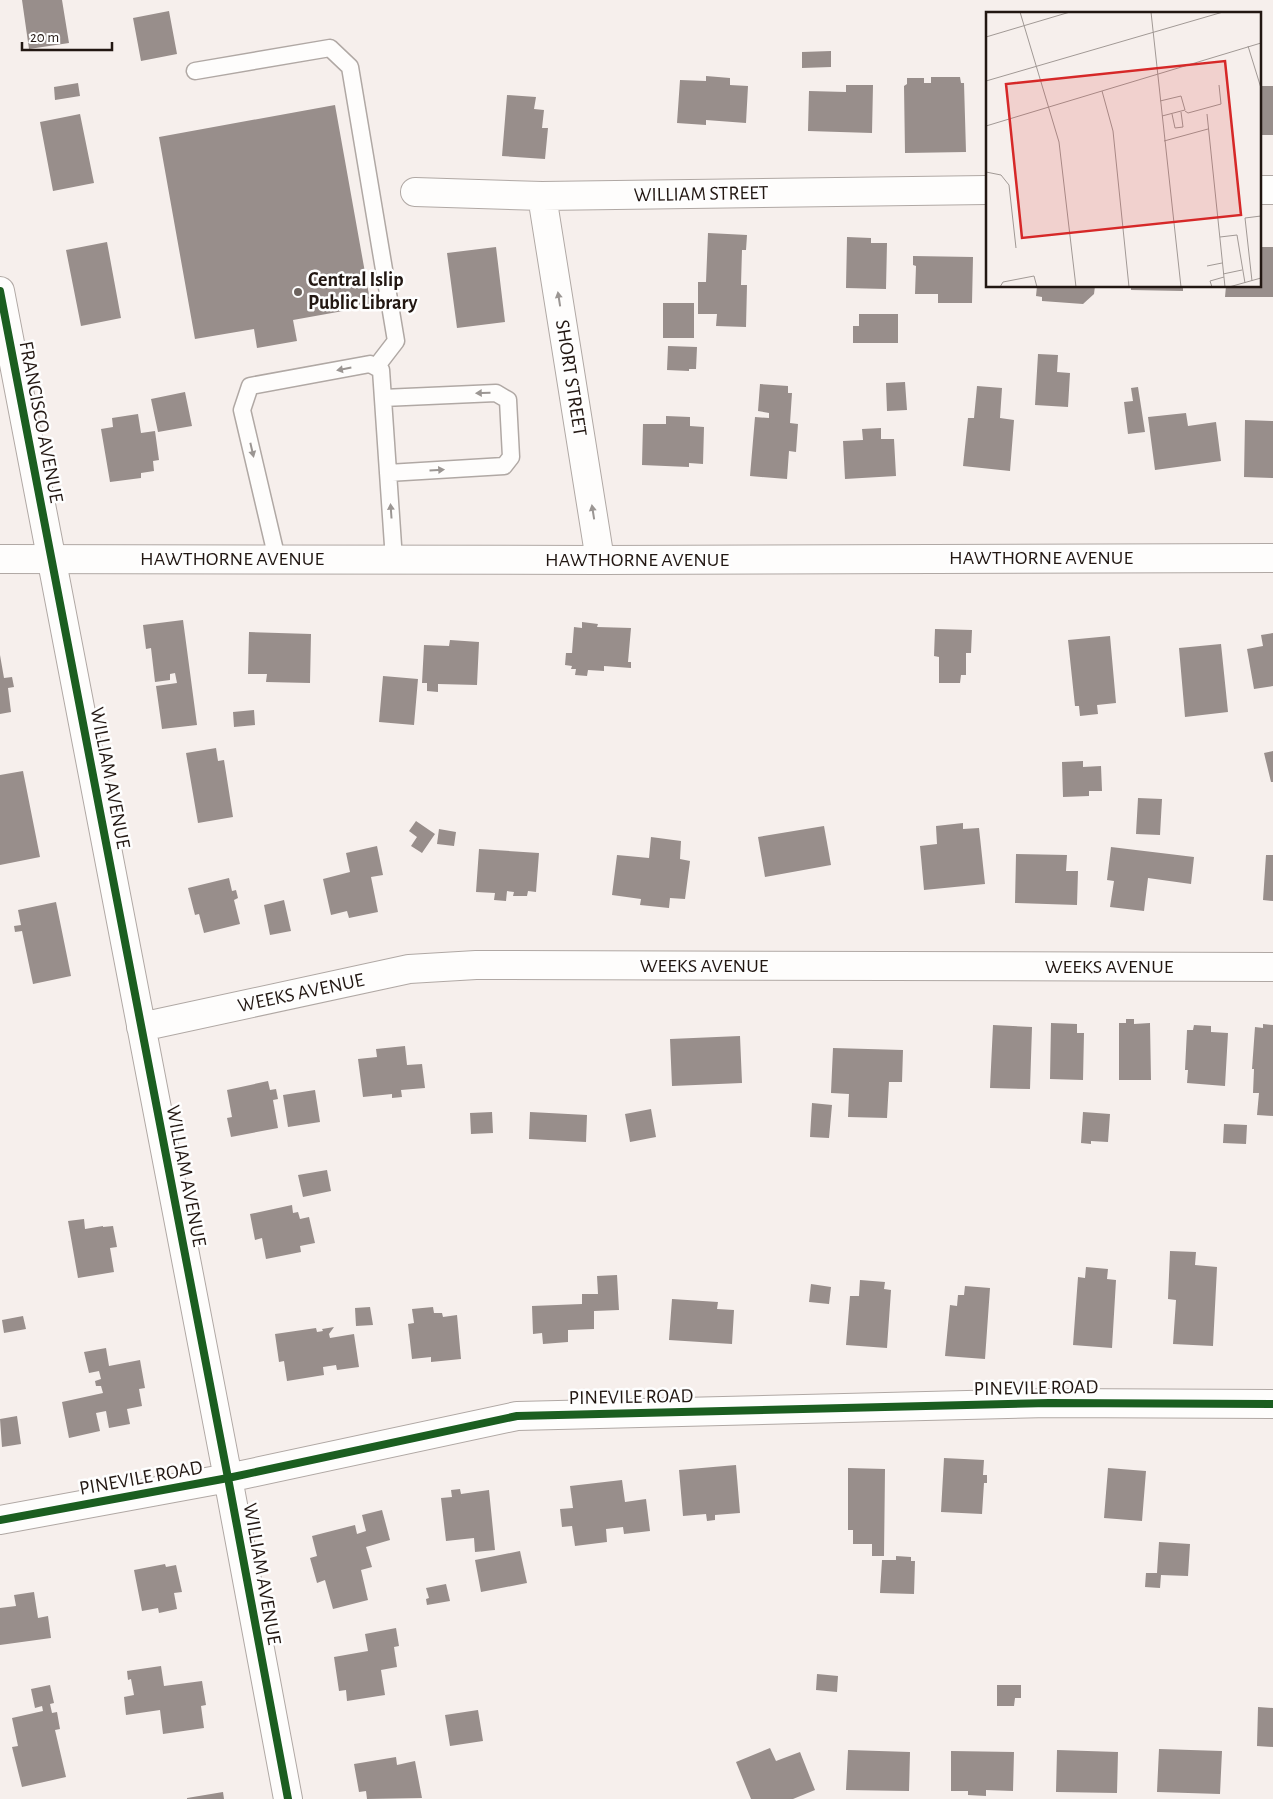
<svg xmlns="http://www.w3.org/2000/svg" width="1273" height="1799" font-family="'Alegreya Sans',sans-serif">
  <style>
    .building { fill: #988e8b }
    .lines { fill: none; stroke-linecap: round; stroke-linejoin: round }
    .service-casing { stroke: #b0a8a4; stroke-width: 19 }
    .minor-casing { stroke: #b0a8a4; stroke-width: 30 }
    .tertiary-casing { stroke: #b0a8a4; stroke-width: 30 }
    .service { stroke: #fefdfc; stroke-width: 16 }
    .minor { stroke: #fefdfc; stroke-width: 28 }
    .tertiary { stroke: #fefdfc; stroke-width: 28 }
    .cycleway-casing { stroke: #fefefe; stroke-width: 11 }
    .cycleway { stroke: #1b5e20; stroke-width: 8 }
    .oneway { fill: #9b9693 }
    .poi-dot { fill: #6c635e; stroke: #fefefe; stroke-width: 2 }
    .labels { text-anchor: middle; dominant-baseline: central; stroke-width: 5; stroke-linejoin: round; paint-order: stroke }
    .street-label { font-size: 20px; fill: #221712; stroke: #fefefe }
    .poi-label { font-size: 20px; font-weight: bold; fill: #221712; stroke: #fefefe; text-anchor: start }
    .inset-road { fill: none; stroke: #a19995; stroke-width: 1 }
    .view { fill: #d62828; fill-opacity: 0.15; stroke: #d62828; stroke-width: 2.5 }
    .inset-edge { fill: none; stroke: #221712; stroke-width: 2.5 }
  </style>
  <rect width="100%" height="100%" fill="#f6efec"/>
  <path class="building" d="M22 0H62L69 43 29 49Z
    M169 11 177 54 141 61 133 18Z
    M831 51V67L802 68V52Z
    M706 76 730 78V85L748 86 746 123 706 120V125L677 123 680 80 706 81Z
    M931 77H960L961 83H964L966 152 905 153 904 86 907 84V78H924V83H931Z
    M78 83 80 96 55 100 54 87Z
    M846 85H873L872 133 808 131 809 91 846 92Z
    M1259 86H1273V135H1259Z
    M507 95 536 97 534 109 544 110 542 128H548L545 159 502 156Z
    M335 105 371 306 293 320 297 341 257 348 254 329 195 339 159 137Z
    M80 114 94 183 53 191 40 122Z
    M708 233 747 235 746 250H742L741 285H747L746 327 716 326 717 314H698V282H706Z
    M847 237 871 238V243H887L886 289 846 288Z
    M107 242 121 318 81 326 66 250Z
    M496 247 505 322 457 328 447 253Z
    M1259 247H1273V297H1225L1226 286H1259Z
    M913 256 973 257 972 303H938V294H915L916 266 913 265Z
    M1037 286H1095L1094 294 1083 304 1042 301V297L1036 296Z
    M1131 286H1183V291L1131 290Z
    M663 303H694V338H663Z
    M859 314H898V343H853V326H859Z
    M668 346 697 347 696 369H689V371L667 370Z
    M1038 354 1058 355 1057 372 1070 373 1068 407 1035 405Z
    M905 382 907 410 887 411 886 383Z
    M760 384 788 386V393H792L790 423 798 424 796 452 789 451 787 479 750 476 755 417 769 418V413L758 411Z
    M977 386 1002 388 1000 418 1014 420 1010 471 963 466 968 418H974Z
    M1138 387 1145 432 1128 434 1124 402 1133 401 1131 388Z
    M185 392 192 426 158 432 151 399Z
    M1186 413 1188 426 1216 422 1221 461 1155 470 1148 417Z
    M138 414 141 433 155 431 159 460 153 461 154 471 141 473V478L110 482 101 429 113 427 112 418Z
    M666 416 690 417V426L704 427 703 464 689 463V467L642 465 643 424H666Z
    M1245 420 1273 421V478L1244 477Z
    M881 428V439H894L896 476 845 479 843 441 863 440 862 429Z
    M183 620 197 725 162 729 156 686 177 683 175 673 170 674V680L155 682 151 648 146 649 143 625Z
    M582 622 598 624 597 627 631 628 628 662H631V668L604 666V671L588 670 587 676 575 675 576 669H571L572 666 565 665 566 653H572L574 627 582 628Z
    M935 629 972 630 971 653H966V675H961L960 683H939V657L934 656Z
    M249 632 311 634 310 683 266 682 267 674H248Z
    M1273 633V686L1254 689 1247 649 1263 646 1261 635Z
    M1110 636 1116 703 1097 705 1098 714 1080 716 1079 706H1075L1068 640Z
    M450 640 479 642 477 685 438 684V692L427 691V683H422L424 645 449 646Z
    M1221 644 1228 712 1185 717 1179 648Z
    M0 655 4 678 12 677 14 687 8 688 11 712 0 714Z
    M383 676 418 679 414 725 379 722Z
    M254 710 255 725 234 727 233 712Z
    M216 748 218 761 224 760 233 817 198 823 186 753Z
    M1273 751V782H1271L1264 753Z
    M1083 761V767L1101 766 1102 791H1089V796L1063 797 1062 762Z
    M23 771 40 857 0 865V775Z
    M1138 798 1162 799 1160 835 1136 834Z
    M416 821 435 834 422 853 411 846 417 837 409 831Z
    M963 823V829L979 828 985 884 924 890 920 846 937 844 936 826Z
    M824 826 831 865 765 877 758 837Z
    M439 829 456 832 454 846 437 844Z
    M651 837 681 841 680 859 690 861 685 899 670 898 669 908 640 905 641 899 612 895 617 855 649 858Z
    M377 846 383 875 371 877 378 912 349 918 347 911 331 915 323 879 350 872 346 853Z
    M1111 847 1194 857 1191 884 1148 878 1144 911 1110 907 1114 881 1107 880Z
    M479 849 539 853 536 892 528 891 527 896H513L514 892 507 891 506 901 494 900 495 893 476 892Z
    M1016 854 1067 855 1066 871H1078L1077 905 1015 903Z
    M1266 855H1273V901L1263 900Z
    M229 878 232 891 236 890 238 898 234 900 240 924 204 933 199 914 195 915 188 888Z
    M284 900 291 931 270 935 264 905Z
    M56 902 71 976 33 984 22 931 15 932 14 926 21 925 18 910Z
    M1126 1019H1134V1024L1150 1023 1151 1080H1119V1023H1126Z
    M1051 1023 1077 1024V1033H1084L1083 1080 1050 1079Z
    M1263 1024 1273 1025V1116L1257 1115 1259 1093H1253L1254 1069H1252L1255 1027 1263 1028Z
    M993 1025 1032 1027 1030 1089 990 1088Z
    M1194 1025 1211 1026V1032L1228 1033 1225 1086 1187 1083 1188 1070H1185L1187 1030H1193Z
    M740 1036 742 1083 672 1086 670 1039Z
    M405 1046 407 1065 422 1064 425 1088 401 1090 402 1097 392 1098V1094L363 1097 358 1059 377 1057 376 1049Z
    M833 1048 903 1050 902 1082H889L887 1118 848 1117 849 1094 831 1093Z
    M268 1081 270 1090 276 1089 278 1099 273 1100 278 1128 231 1137 227 1118 232 1117 227 1090Z
    M315 1090 320 1122 288 1127 283 1095Z
    M812 1103 832 1105 829 1138 810 1137Z
    M651 1109 656 1137 630 1142 625 1114Z
    M492 1112 493 1133 471 1134 470 1113Z
    M530 1112 587 1115 586 1142 529 1139Z
    M1083 1112 1110 1114 1108 1142 1091 1141V1144L1081 1143Z
    M1224 1124 1247 1125 1246 1144 1223 1143Z
    M327 1170 331 1191 303 1197 298 1175Z
    M292 1205 293 1213 298 1212 300 1219 309 1217 315 1243 300 1246 301 1252 266 1259 262 1238 255 1240 250 1214Z
    M84 1219 85 1229 103 1226V1227L113 1226 117 1247 110 1248 114 1272 78 1278 68 1221Z
    M1170 1251 1196 1252 1195 1265 1217 1267 1213 1346 1173 1344 1176 1300 1168 1299Z
    M1086 1267 1108 1269 1107 1279 1116 1280 1112 1348 1073 1345 1078 1277 1085 1278Z
    M617 1275 619 1310 594 1311V1329L568 1330V1342L543 1344 542 1333 533 1334 532 1306 582 1304V1294H598L597 1276Z
    M860 1280 885 1282 884 1289 891 1290 887 1348 846 1345 850 1296H859Z
    M811 1284 831 1287 829 1304 809 1302Z
    M965 1286 990 1288 985 1359 945 1356 950 1305 957 1306 958 1295H964Z
    M672 1299 718 1302 717 1309 734 1310 732 1344 669 1340Z
    M370 1307 373 1325 356 1326 355 1308Z
    M433 1307 434 1313H442L443 1317 457 1315 461 1359 431 1362V1357L412 1359 408 1324 414 1323 412 1309Z
    M23 1316 26 1329 4 1333 2 1320Z
    M334 1327 329 1334 330 1338 354 1334 359 1367 337 1370 336 1365 323 1367 324 1375 287 1381 284 1361 279 1362 275 1334 316 1328 317 1332 323 1331 322 1329Z
    M106 1348 109 1366 140 1360 145 1388 139 1389 142 1406 127 1409 130 1424 109 1428 106 1411 96 1413 100 1431 69 1438 62 1402 103 1393 101 1386H96L95 1381 101 1379 99 1371 89 1373 84 1352Z
    M17 1416 21 1444 2 1447 0 1419Z
    M944 1458 984 1460 983 1475H987V1483H984L982 1514 941 1512Z
    M736 1465 740 1513 715 1515V1520L707 1521 706 1514 683 1516 679 1470Z
    M848 1468 885 1469 884 1556H872V1544H853V1530H848Z
    M1108 1468 1146 1471 1142 1521 1104 1518Z
    M622 1480 625 1502 646 1499 650 1531 624 1534 623 1527 606 1529 607 1542 575 1546 572 1526 562 1527 560 1509 573 1508 570 1486Z
    M460 1489 461 1494 489 1490 495 1550 475 1552 474 1538 446 1541 441 1498 452 1497 451 1490Z
    M382 1510 390 1540 366 1547 372 1567 361 1570 368 1600 333 1609 325 1580 317 1583 310 1558 317 1556 312 1536 355 1525 357 1534 366 1531 362 1515Z
    M1159 1542 1190 1544 1188 1576 1161 1575 1160 1588 1145 1587 1146 1573H1157Z
    M520 1551 527 1583 481 1592 475 1560Z
    M896 1556 911 1557V1561H915L914 1594 880 1593 882 1560H896Z
    M165 1564 166 1567 176 1565 182 1592 174 1593 177 1609 159 1613 158 1608 142 1611 134 1570Z
    M446 1584 450 1601 427 1605 426 1599 429 1598 426 1588Z
    M34 1592 38 1618 48 1616 51 1638 0 1645V1608L16 1606 14 1595Z
    M396 1628 399 1646 394 1647 397 1667 381 1670 385 1695 347 1701 346 1690 339 1691 334 1657 368 1651 365 1634Z
    M161 1666 164 1686 202 1681 206 1705 201 1706 204 1728 163 1734 160 1710 126 1715 124 1697 134 1695 131 1679 128 1680 127 1671Z
    M817 1674 838 1676 837 1692 816 1690Z
    M50 1685 54 1703 50 1704 52 1713 57 1712 60 1729 55 1730 66 1777 22 1787 12 1747 18 1746 12 1718 43 1711 42 1706 35 1708 31 1689Z
    M997 1685H1021V1698H1015L1014 1706H997Z
    M1258 1707 1273 1708V1747L1257 1746Z
    M478 1710 483 1741 450 1746 445 1715Z
    M770 1748 776 1761 800 1752 815 1790 793 1799H751L736 1762Z
    M1159 1749 1222 1751 1220 1794 1157 1792Z
    M848 1750 910 1752 909 1791 846 1790Z
    M1057 1750 1118 1752 1117 1793 1056 1792Z
    M951 1751 1014 1752 1013 1791 986 1790V1796L968 1795V1791H951Z
    M396 1757 397 1765 415 1761 422 1798 367 1799 366 1791 359 1792 354 1764Z
    M223 1792 224 1799H187V1798Z"/>
  <g class="lines">
    <g class="service-casing">
      <path id="service" d="M195 71 330 48 350 67 396 341 376 367
        M383 398 496 393 508 400 511 457 504 466 388 473
        M277 559 242 410 250 386 370 364 381 370 394 560"/>
    </g>
    <g class="minor-casing">
      <path id="minor" d="M1259 190H1273
        M415 192 542 196 987 190
        M542 196 600 560
        M0 291 228 1478 288 1799
        M141 1027 409 969 476 965 1273 967
        M0 1520 228 1478 517 1416 1049 1403 1273 1404"/>
    </g>
    <g class="tertiary-casing">
      <path id="tertiary" d="M0 559 600 560 1273 558"/>
    </g>
    <use href="#service" class="service"/>
    <use href="#minor" class="minor"/>
    <use href="#tertiary" class="tertiary"/>
    <g class="cycleway-casing">
      <path id="cycleway" d="M0 291 228 1478 288 1799
        M0 1520 228 1478 517 1416 1049 1403 1273 1404"/>
    </g>
    <use href="#cycleway" class="cycleway"/>
  </g>
  <defs><path id="oneway-solid" d="M-6-.8H1V-3.2L6.5 0L1 3.2V.8H-6Z" transform="scale(1.25)"/></defs>
  <g class="oneway">
    <use href="#oneway-solid" transform="translate(559 299) rotate(-99)"/>
    <use href="#oneway-solid" transform="translate(344 369) rotate(169)"/>
    <use href="#oneway-solid" transform="translate(483 393) rotate(178)"/>
    <use href="#oneway-solid" transform="translate(252 450) rotate(77)"/>
    <use href="#oneway-solid" transform="translate(437 470) rotate(-4)"/>
    <use href="#oneway-solid" transform="translate(391 511) rotate(-94)"/>
    <use href="#oneway-solid" transform="translate(593 512) rotate(-99)"/>
  </g>
  <circle class="poi-dot" cx="298" cy="292" r="5"/>
  <g class="labels">
    <g class="street-label">
      <text transform="translate(701 194) rotate(-1)">WILLIAM STREET</text>
      <text transform="translate(571 378) rotate(81)">SHORT STREET</text>
      <text transform="translate(41 422) rotate(79)">FRANCISCO AVENUE</text>
      <text x="1041" y="558">HAWTHORNE AVENUE</text>
      <text x="232" y="559">HAWTHORNE AVENUE</text>
      <text x="637" y="560">HAWTHORNE AVENUE</text>
      <text transform="translate(110 778) rotate(79)">WILLIAM AVENUE</text>
      <text x="704" y="966">WEEKS AVENUE</text>
      <text x="1109" y="967">WEEKS AVENUE</text>
      <text transform="translate(301 993) rotate(-12)">WEEKS AVENUE</text>
      <text transform="translate(186 1176) rotate(79)">WILLIAM AVENUE</text>
      <text transform="translate(1036 1388) rotate(-1)">PINEVILE ROAD</text>
      <text transform="translate(631 1397) rotate(-1)">PINEVILE ROAD</text>
      <text transform="translate(141 1478) rotate(-10)">PINEVILE ROAD</text>
      <text transform="translate(262 1574) rotate(80)">WILLIAM AVENUE</text>
    </g>
    <g class="poi-label">
      <text x="308" y="280">Central Islip<tspan x="308" dy="23">Public Library</tspan></text>
    </g>
  </g>
  <g transform="translate(986 12)">
    <rect width="275" height="275" fill="#f6efec"/>
    <path class="inset-road" d="M34 0 73 130 90 275M165 0 195 275M0 25 84 0M262 34 275 76M0 69 237 0M116 79 127 119 143 275M174 89 195 84 199 98 176 104M199 99 202 101 235 92 233 73M186 102 189 116 197 115 195 100M221 102 239 275M0 114 275 31M178 129 222 117M0 160 15 163 23 173 30 236M234 225 251 223 259 271M221 254 236 251M237 262 256 258M266 269 259 206 275 204M14 275 17 270 48 264 51 275M226 275 224 269 238 265M243 275 275 266"/>
    <path class="view" d="M239 49 255 203 36 226 20 72Z"/>
    <rect width="275" height="275" class="inset-edge"/>
  </g>
  <path d="M22 42v8h90v-8" fill="none" stroke="#221712" stroke-width="2.5"/>
  <text x="30" y="42" font-size="15" fill="#221712" stroke="#fefefe" stroke-width="4" paint-order="stroke">20 m</text>
</svg>
